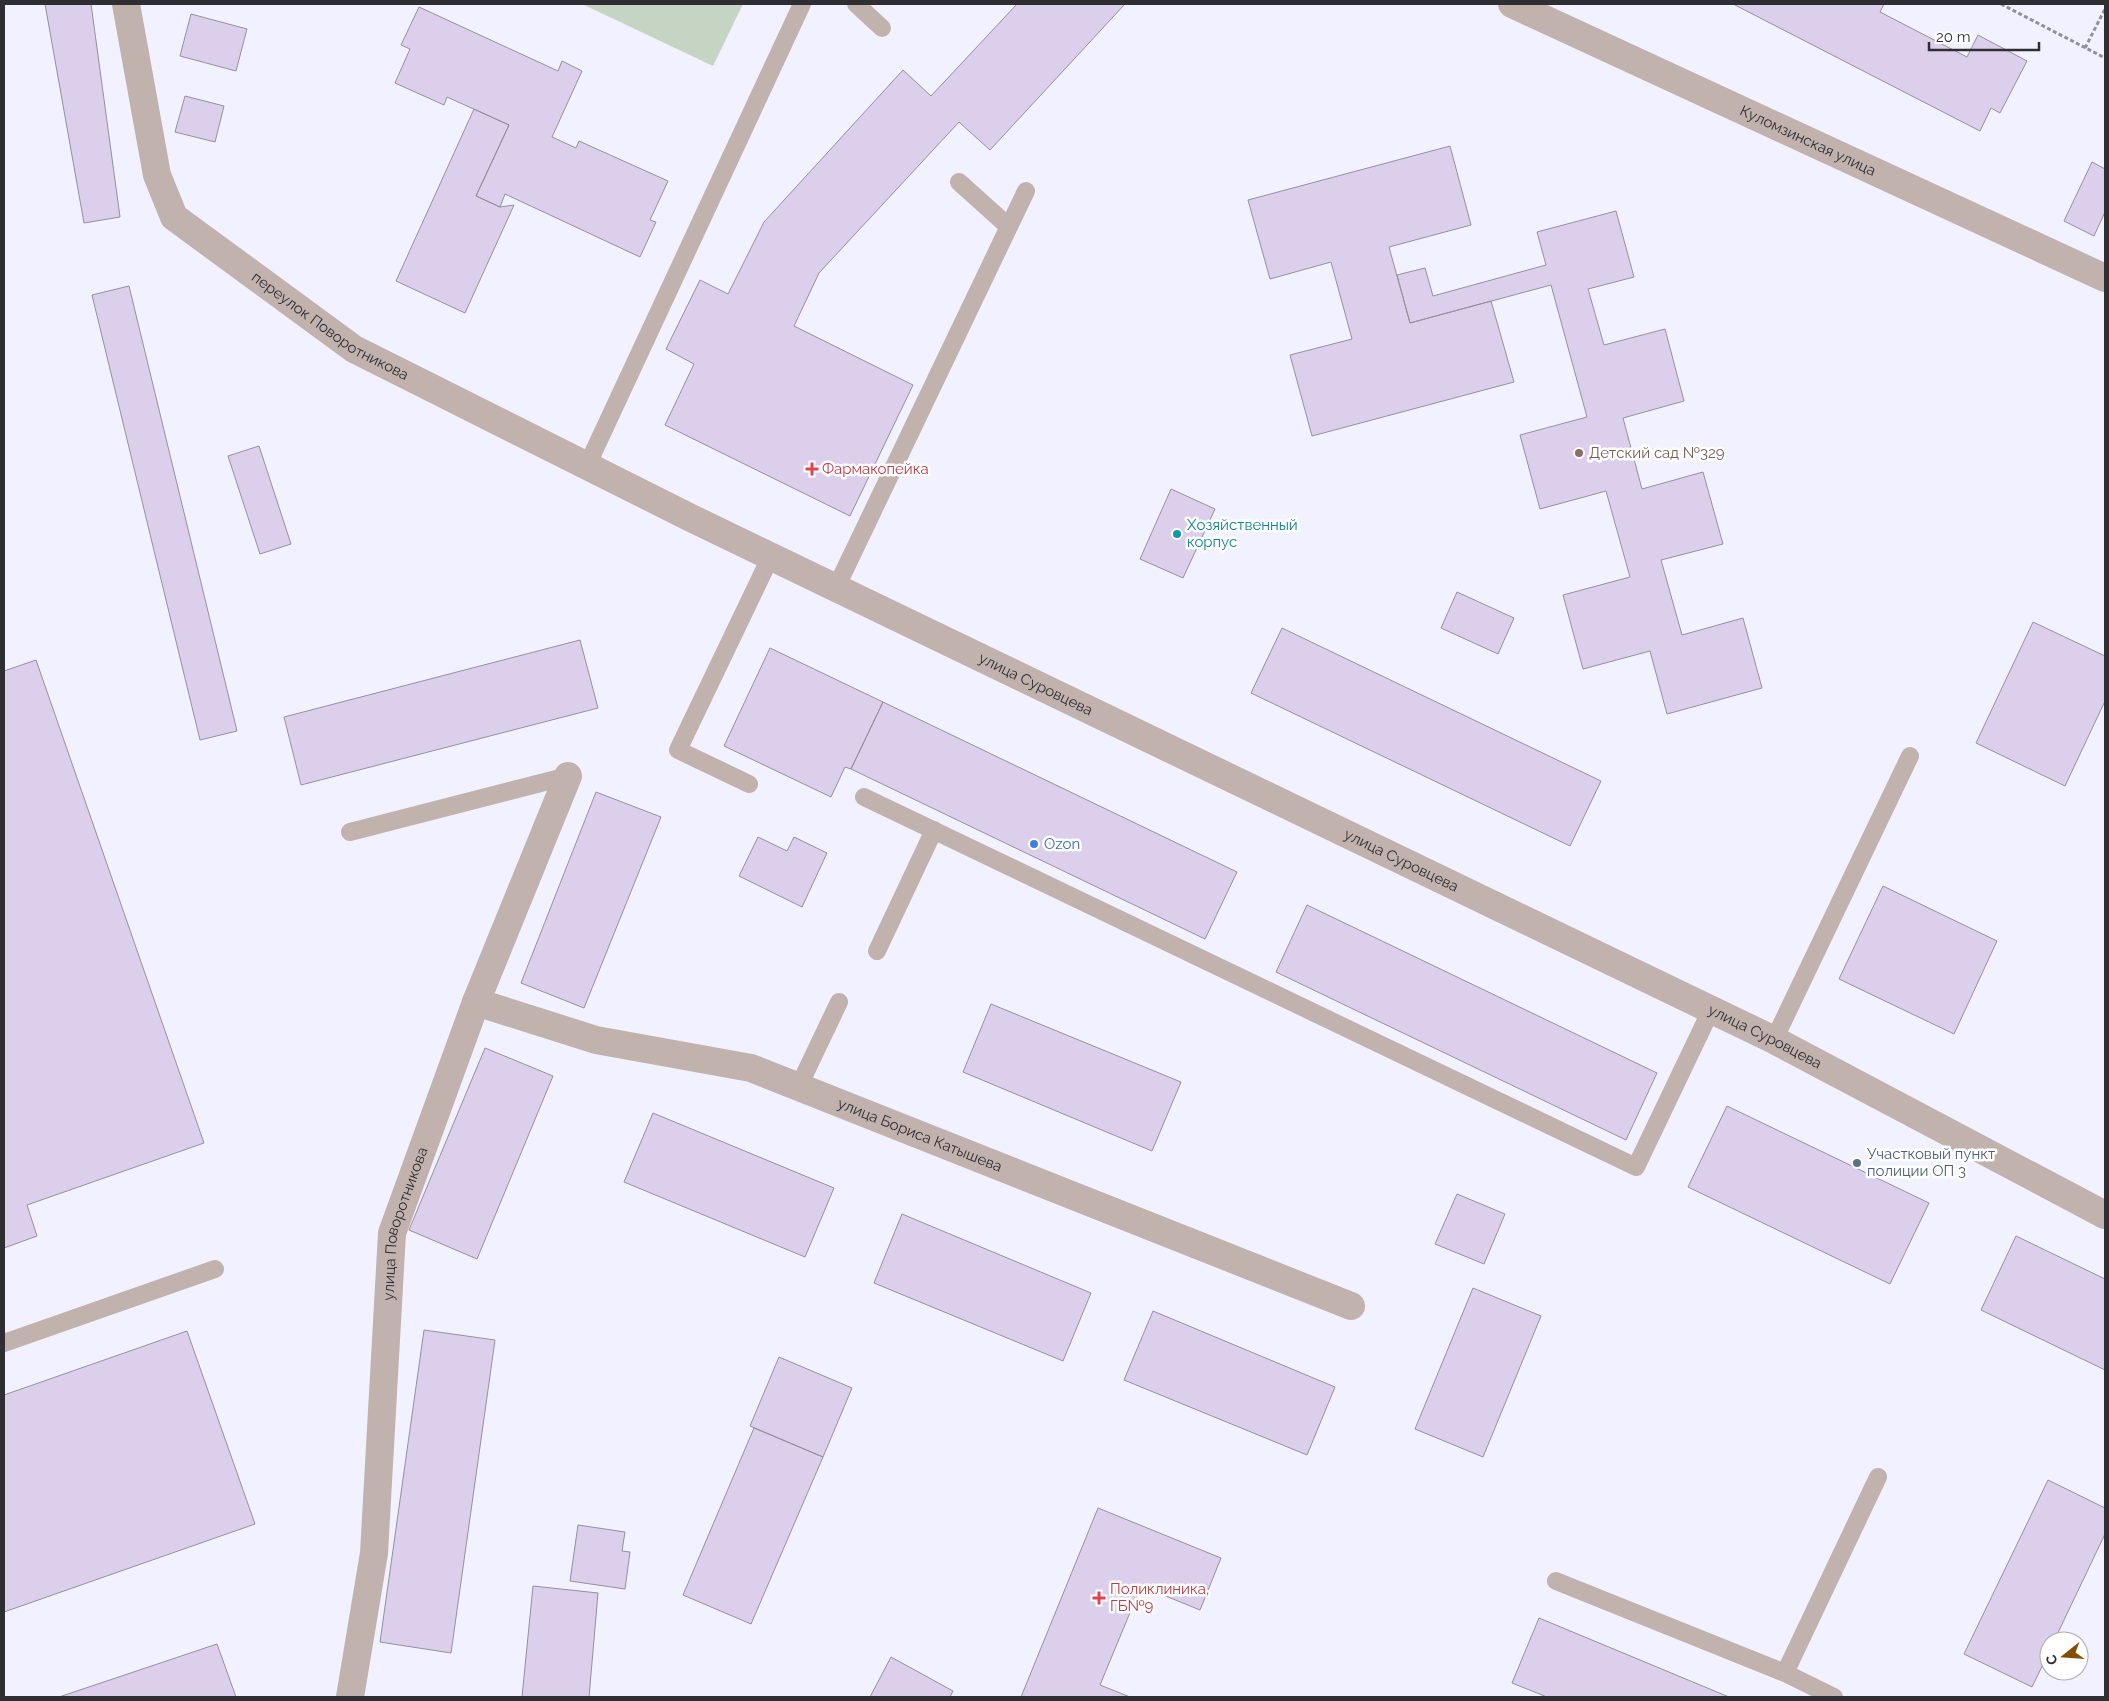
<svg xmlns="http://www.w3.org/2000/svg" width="2109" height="1701" font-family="Raleway,sans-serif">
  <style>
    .green { fill: #c6d5c3 }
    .building { fill: #dccfec; stroke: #95909d }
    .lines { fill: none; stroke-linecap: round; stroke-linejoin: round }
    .path { stroke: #91909a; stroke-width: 3; stroke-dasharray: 4 2.5; stroke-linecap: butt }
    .service { stroke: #c1b2ad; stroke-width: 18 }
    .minor { stroke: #c1b2ad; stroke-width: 28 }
    .education-dot { fill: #8d6e63; stroke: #fff; stroke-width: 2 }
    .health-dot { fill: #e0444e; stroke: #fff; stroke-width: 2 }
    .culture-dot { fill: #0f9aa8; stroke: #fff; stroke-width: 2 }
    .shop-dot { fill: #3f7fe0; stroke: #fff; stroke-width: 2 }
    .service-dot { fill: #5c6f8a; stroke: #fff; stroke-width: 2 }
    .labels { text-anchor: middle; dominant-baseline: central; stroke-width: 5; stroke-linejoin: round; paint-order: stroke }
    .street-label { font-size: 15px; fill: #2f2e33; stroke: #fff }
    .education-label { font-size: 15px; fill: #785e54; stroke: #fff; text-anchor: start }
    .health-label { font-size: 15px; fill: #be3a42; stroke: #fff; text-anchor: start }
    .culture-label { font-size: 15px; fill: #0d838f; stroke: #fff; text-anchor: start }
    .shop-label { font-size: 15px; fill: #366cbe; stroke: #fff; text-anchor: start }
    .service-label { font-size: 15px; fill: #4e5e75; stroke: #fff; text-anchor: start }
  </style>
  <rect width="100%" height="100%" fill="#f2f1ff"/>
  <path class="green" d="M582 4H743L713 66Z"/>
  <path class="building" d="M45 4H91L120 217 84 223Z
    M1017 4H1125L990 150 959 122 819 273 794 326 913 385 850 516 665 425 694 364 666 349 700 280 728 294 764 222 903 70 931 96Z
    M1733 4H1884L1880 12 1967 57 1978 35 2027 61 2000 113 1991 108 1980 131Z
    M419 7 558 71 562 61 582 71 552 137 576 148 579 141 668 181 650 220 656 222 640 257 505 194 500 207 476 196 509 125 447 97 444 105 395 83 410 49 401 45Z
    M191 14 247 29 236 71 180 56Z
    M185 96 224 106 215 142 175 132Z
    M474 109 509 125 476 196 500 207 514 205 465 313 396 281Z
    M1450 146 1471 225 1389 247 1410 323 1491 301 1514 382 1312 436 1290 355 1352 339 1331 262 1270 279 1248 200Z
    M2092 162 2105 169V212L2094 236 2064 221Z
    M1616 211 1634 277 1588 289 1604 345 1665 329 1684 401 1623 418 1642 489 1703 472 1723 544 1661 560 1682 635 1743 618 1762 688 1667 714 1650 651 1583 669 1563 595 1630 577 1606 491 1540 509 1520 435 1587 417 1551 285 1410 323 1397 275 1425 268 1433 296 1546 265 1537 232Z
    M129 286 237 731 200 740 92 295Z
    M259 446 291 544 260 554 228 456Z
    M1171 489 1215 509 1183 578 1140 559Z
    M1457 592 1514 618 1498 654 1441 628Z
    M2033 622 2105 656V701L2065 786 1976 743Z
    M1282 628 1601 781 1570 846 1251 693Z
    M580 640 598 708 301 785 284 717Z
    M770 648 883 702 851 769 845 767 831 797 724 746Z
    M36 660 204 1143 27 1205 37 1236 4 1248V671Z
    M883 702 1237 872 1205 939 851 769Z
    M596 792 661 817 584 1008 521 983Z
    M758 837 787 851 794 837 827 853 802 907 739 876Z
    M1883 886 1997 941 1954 1034 1839 979Z
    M1307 905 1657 1073 1626 1140 1276 972Z
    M991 1004 1181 1082 1152 1151 963 1072Z
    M485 1048 553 1076 477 1259 409 1230Z
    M1727 1106 1929 1203 1890 1284 1688 1187Z
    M653 1113 834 1188 805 1257 624 1182Z
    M1457 1194 1505 1214 1484 1264 1435 1244Z
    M902 1214 1091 1293 1063 1361 874 1283Z
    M2016 1236 2105 1279V1370L1981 1310Z
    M1473 1288 1541 1316 1483 1457 1415 1429Z
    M1153 1311 1335 1387 1307 1455 1124 1380Z
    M424 1330 495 1340 451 1653 380 1642Z
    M187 1331 255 1524 4 1612V1395Z
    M779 1357 852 1388 823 1457 750 1426Z
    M754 1428 823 1457 751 1624 683 1595Z
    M2048 1480 2105 1508V1534L2054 1641H2049V1652L2032 1687 1964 1654Z
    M1098 1508 1221 1558 1200 1610 1141 1586 1100 1685 1130 1697H1021Z
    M578 1525 625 1532 622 1551 630 1552 625 1589 570 1581Z
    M533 1586 598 1593 589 1697H522Z
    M1539 1618 1729 1697H1547L1512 1683Z
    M217 1644 236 1697H59Z
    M891 1657 953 1691 950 1697H870Z"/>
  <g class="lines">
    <path class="path" d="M2001 4 2105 58
      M2085 48 2105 9"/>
    <path class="service" d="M856 4 882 28
      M959 182 1009 227
      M587 466 802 4
      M836 588 1026 191
      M749 784 678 750 771 556
      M864 797 1636 1167 1711 1010
      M350 832 568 776
      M877 951 934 830
      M1774 1040 1910 756
      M799 1086 839 1002
      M4 1343 215 1269
      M1556 1581 1785 1673 1834 1697
      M1785 1673 1878 1477"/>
    <g class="minor">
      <path id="s1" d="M126 4 157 175 174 217 354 349 691 518 1774 1040 2105 1215"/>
      <path id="s2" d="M1512 4 2105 278"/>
      <path id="s3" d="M476 1002 596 1040 751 1068 1351 1306"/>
      <path id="s4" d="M350 1697 374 1553 392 1233 476 1002 568 776"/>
    </g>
  </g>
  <circle class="education-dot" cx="1579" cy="453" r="5"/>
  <g class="health-dot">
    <path d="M809.5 461.5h5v5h5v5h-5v5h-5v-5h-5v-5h5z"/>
    <path d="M1096.5 1590.5h5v5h5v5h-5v5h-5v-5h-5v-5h5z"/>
  </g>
  <circle class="culture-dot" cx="1177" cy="534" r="5"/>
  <circle class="shop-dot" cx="1034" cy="844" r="5"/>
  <circle class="service-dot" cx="1857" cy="1163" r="5"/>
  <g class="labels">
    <g class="street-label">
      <text stroke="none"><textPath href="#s2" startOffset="326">Куломзинская улица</textPath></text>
      <text stroke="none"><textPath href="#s1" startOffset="410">переулок Поворотникова</textPath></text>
      <text stroke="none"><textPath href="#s1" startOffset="1202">улица Суровцева</textPath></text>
      <text stroke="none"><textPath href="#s1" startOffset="1608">улица Суровцева</textPath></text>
      <text stroke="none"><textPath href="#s1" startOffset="2012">улица Суровцева</textPath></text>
      <text stroke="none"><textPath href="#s3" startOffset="465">улица Бориса Катышева</textPath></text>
      <text stroke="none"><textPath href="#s4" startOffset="478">улица Поворотникова</textPath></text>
    </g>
    <g class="education-label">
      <text x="1589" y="453">Детский сад №329</text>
    </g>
    <g class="health-label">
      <text x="822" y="469">Фармакопейка</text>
      <text x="1110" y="1589">Поликлиника,<tspan x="1110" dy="17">ГБ№9</tspan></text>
    </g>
    <g class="culture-label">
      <text x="1187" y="525">Хозяйственный<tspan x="1187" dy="17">корпус</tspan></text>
    </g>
    <g class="shop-label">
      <text x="1044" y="844">Ozon</text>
    </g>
    <g class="service-label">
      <text x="1867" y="1154">Участковый пункт<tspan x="1867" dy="17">полиции ОП 3</tspan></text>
    </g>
  </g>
  <rect width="2109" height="1701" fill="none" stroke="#2f2e33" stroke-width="10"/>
  <g transform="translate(2064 1656) rotate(253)"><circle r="24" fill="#ffffff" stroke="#acabad"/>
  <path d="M0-4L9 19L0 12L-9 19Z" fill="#864d01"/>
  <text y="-8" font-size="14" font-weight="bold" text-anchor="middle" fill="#2f2e33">С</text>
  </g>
  <path d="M1929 42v8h110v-8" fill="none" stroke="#2f2e33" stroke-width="2.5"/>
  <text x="1936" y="42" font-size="15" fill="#2f2e33" stroke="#ffffff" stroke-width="4" paint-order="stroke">20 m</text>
</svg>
